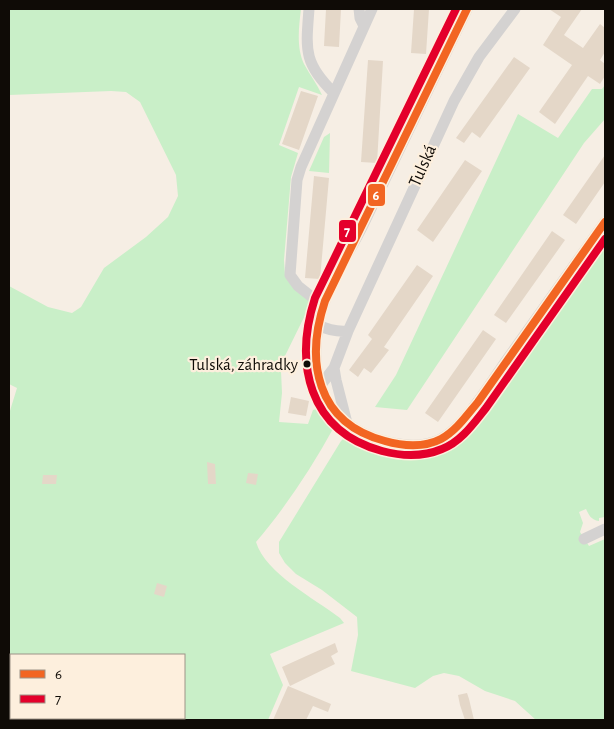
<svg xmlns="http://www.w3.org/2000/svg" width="614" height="729" font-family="'Alegreya Sans',sans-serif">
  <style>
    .green { fill: #c9efc8; fill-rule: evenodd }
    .building { fill: #e4d7c8 }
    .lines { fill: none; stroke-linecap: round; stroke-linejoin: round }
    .minor { stroke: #d4d2d1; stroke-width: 11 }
    .bus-1-casing { stroke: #fdefdd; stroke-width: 11 }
    .bus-2-casing { stroke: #fdefdd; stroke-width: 11 }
    .bus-1 { stroke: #f26522; stroke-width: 8 }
    .bus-2 { stroke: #e4002b; stroke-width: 8 }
    .bus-dot { fill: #0f0b06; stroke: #fdefdd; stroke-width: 2 }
    .labels { text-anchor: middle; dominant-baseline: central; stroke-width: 4.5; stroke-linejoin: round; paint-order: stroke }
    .bus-label { font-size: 17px; fill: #0f0b06; stroke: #fdefdd; text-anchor: end }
    .street-label { font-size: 18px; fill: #0f0b06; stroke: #fdefdd }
    .line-badge { stroke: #fdefdd; stroke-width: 2 }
    .badge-label { font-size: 14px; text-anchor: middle; font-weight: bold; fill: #fff }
  </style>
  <rect width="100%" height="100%" fill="#f6eee4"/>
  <path class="green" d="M9 9H301C299 26 296 47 304 64 310 75 317 84 322 95L299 87 279 145 298 153 291 177 284 260 285 275 311 303 282 362 281 371 282 393 279 422 308 424 313 410 319 408 324 416 334 427C312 467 286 507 256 542 266 574 314 598 340 618L344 623 270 654 283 685 268 720H9V414L17 388 9 384V286L48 307 72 313 81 307 104 268 146 237 168 217 178 196 176 175 140 102 126 92 111 91 9 95ZM11 655H184V718H11Z
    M605 85V119L584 143 407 410 375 407 396 375 518 114 558 138 592 89H602Z
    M330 133 329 173 309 171 324 137Z
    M605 231V517L599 518V521C591 520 589 515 586 509L579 512 583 523 580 532 589 546 605 539V720H536L515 701 485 691 459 676 444 673 433 676 415 688 351 671 358 635 357 617 322 590 296 574 285 563 279 553V542L341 441 348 434C372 447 407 456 434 448 441 445 448 439 454 435Z"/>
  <path class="building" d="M326 9H341L339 47 324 46Z
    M414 9H429L426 54 411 53Z
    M549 9H582L564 35 583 48 600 24 605 28V52L600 60 605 64V76L600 84 588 76 555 124 539 112 572 65 543 45 561 17Z
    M514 57 530 68 480 138 472 132 464 143 456 138Z
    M368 60 383 61 377 163 361 162Z
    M301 91 318 96 299 150 282 144Z
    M605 155V182L576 224 563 215Z
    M465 160 482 171 433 242 417 230Z
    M314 176 329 178 320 279 305 278Z
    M552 231 565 240 506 323 494 315Z
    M417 265 433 276 384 347 389 350 371 373 364 368 358 377 349 370 372 339 368 335Z
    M483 330 496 339 438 422 425 413Z
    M291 397 309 401 306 416 288 413Z
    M207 462 215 464 216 484H208Z
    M248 473 258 474 256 485 246 483Z
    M43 475H57L56 484H42Z
    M157 583 167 586 164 597 154 594Z
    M335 643 338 652 331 656 335 664 290 686 282 667Z
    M288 686 331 704 328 712 313 706 306 720H273Z
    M467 693 469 699 474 720H465L460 705 458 695Z"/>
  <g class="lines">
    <path class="minor" d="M309 9C306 49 303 63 334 93
      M359 9 360 18 364 26
      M467 9C432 82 397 154 362 227 347 257 323 293 318 326 312 363 316 400 348 424 370 441 412 452 439 440 464 429 494 377 511 354 542 310 574 266 605 222
      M322 305 298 286 290 275 297 180 301 167 372 9
      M318 325C328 330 336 332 348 331
      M334 368 336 380 347 423
      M320 386 334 368 348 331 454 101 479 57 515 9
      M584 539 605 529"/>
    <g class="bus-1-casing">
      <path id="bus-1" d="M467 9 325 301C305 361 316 423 385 441 402 446 424 448 441 439 456 431 467 415 478 402L605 222"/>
    </g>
    <g class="bus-2-casing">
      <path id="bus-2" d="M456 9 315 298C294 363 308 431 382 451 401 456 423 457 442 449 461 442 474 423 486 408L605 239"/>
    </g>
    <use href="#bus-1" class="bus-1"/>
    <use href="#bus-2" class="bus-2"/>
  </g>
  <circle class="bus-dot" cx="307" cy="364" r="4.5"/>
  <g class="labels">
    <g class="bus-label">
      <text x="298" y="364">Tulská, záhradky</text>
    </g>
    <g class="street-label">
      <text transform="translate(423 166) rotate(-66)">Tulská</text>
    </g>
  </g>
  <g class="line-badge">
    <rect x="367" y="183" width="19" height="24" rx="5" fill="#f26522"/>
    <rect x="338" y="219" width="19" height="24" rx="5" fill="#e4002b"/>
  </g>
  <g class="badge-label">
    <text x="376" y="200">6</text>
    <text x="347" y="236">7</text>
  </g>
  <rect width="614" height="729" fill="none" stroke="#0f0b06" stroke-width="20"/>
  <rect x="10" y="654" width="175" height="65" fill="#fdefdd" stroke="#9e9487"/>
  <rect x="20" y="670" width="25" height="8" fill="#f26522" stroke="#9e9487"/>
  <text x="55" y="679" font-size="15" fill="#0f0b06">6</text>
  <rect x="20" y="695" width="25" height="8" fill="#e4002b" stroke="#9e9487"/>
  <text x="55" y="704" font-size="15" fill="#0f0b06">7</text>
</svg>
